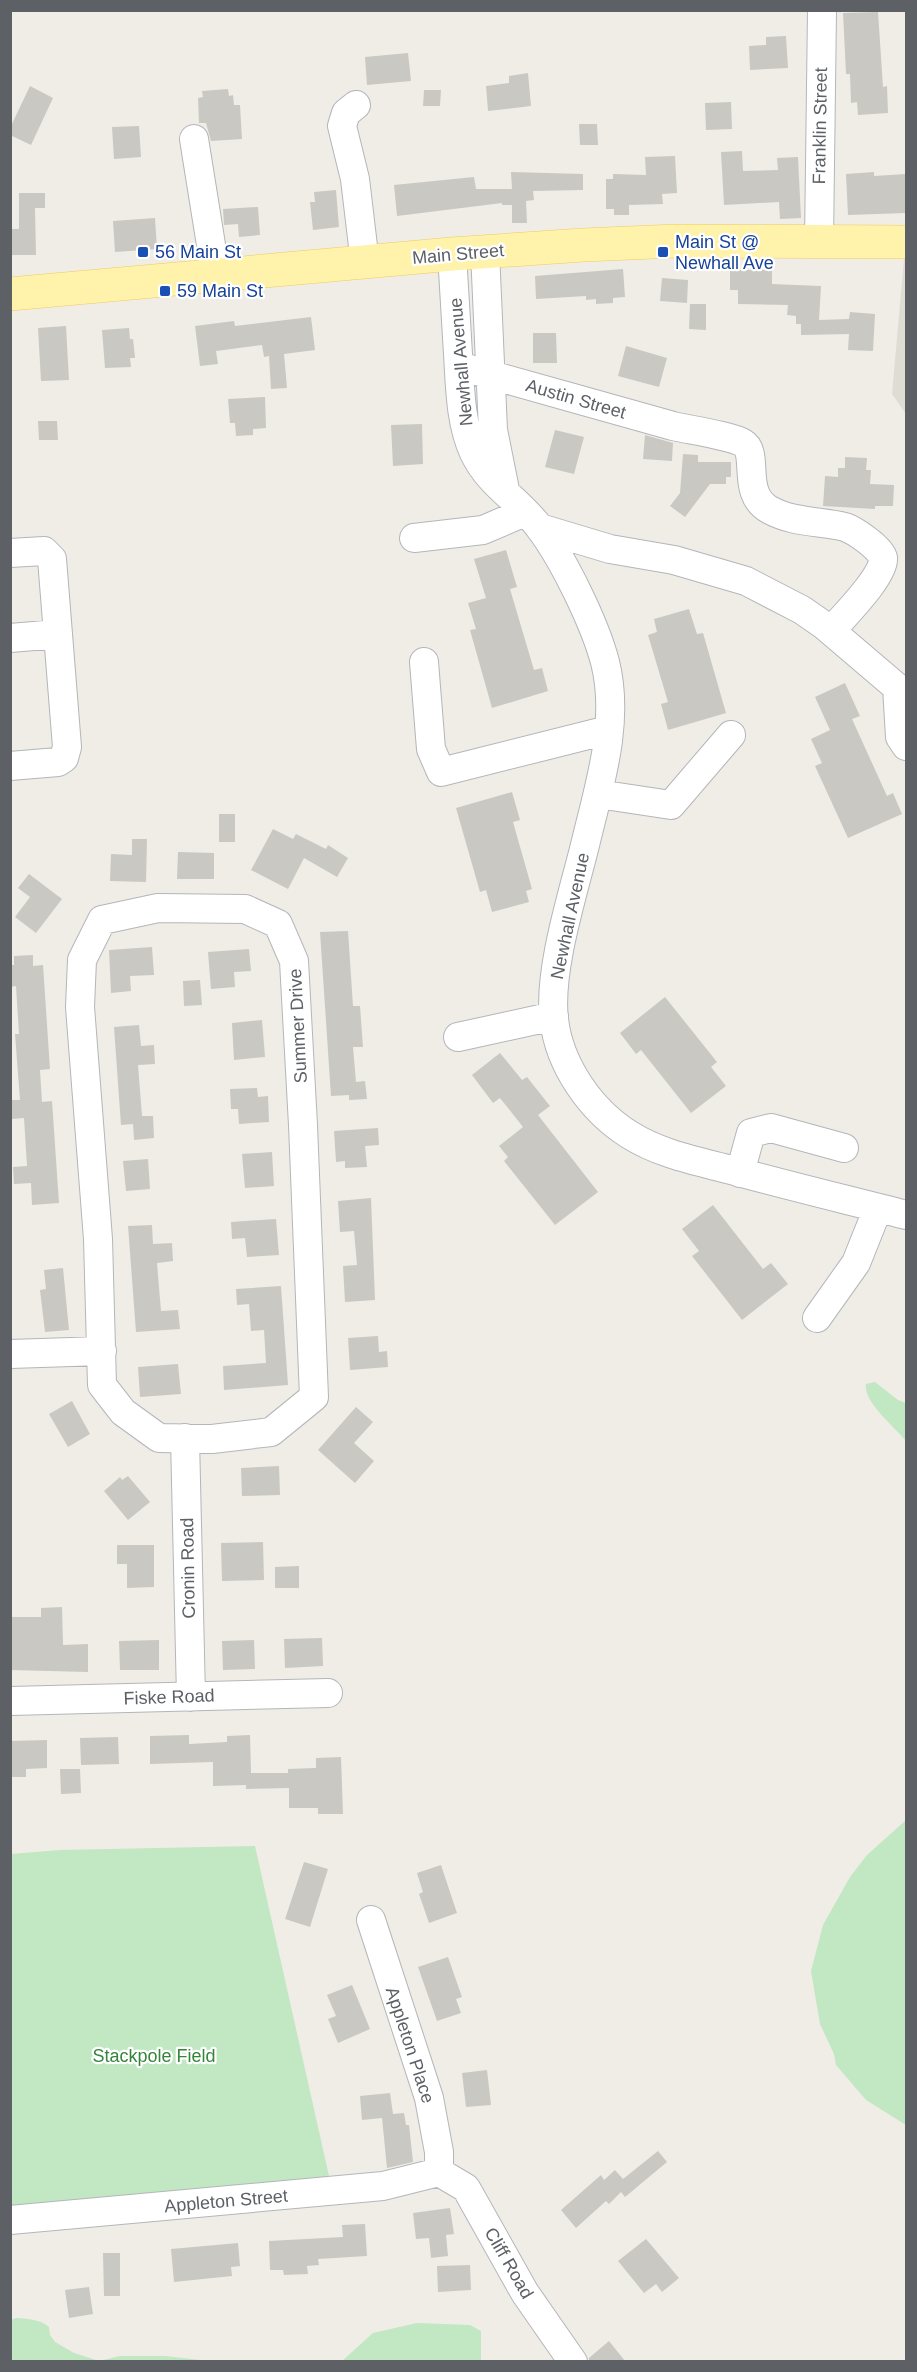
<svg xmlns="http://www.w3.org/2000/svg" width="917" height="2372" font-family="Arial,sans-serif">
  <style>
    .education { fill: #dfdcd4 }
    .green { fill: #c2e7c3 }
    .building { fill: #cac8c3 }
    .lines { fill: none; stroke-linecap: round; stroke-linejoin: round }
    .minor-casing { stroke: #b3b6ba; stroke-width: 30 }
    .major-casing { stroke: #f1ca5d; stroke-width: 34 }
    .minor { stroke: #fff; stroke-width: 28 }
    .major { stroke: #fff3ab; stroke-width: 33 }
    .transit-dot { fill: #1a4fb4; stroke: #fff; stroke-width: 2 }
    .labels { text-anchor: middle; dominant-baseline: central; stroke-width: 4.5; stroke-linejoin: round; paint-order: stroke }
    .street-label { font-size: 18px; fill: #5d6166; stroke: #fff }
    .transit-label { font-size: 18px; fill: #164399; stroke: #fff; text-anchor: start }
    .park-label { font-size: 18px; fill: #35853b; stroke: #fff }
  </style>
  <rect width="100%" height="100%" fill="#efede6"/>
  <path class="education" d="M905 248H906V414L892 394Z"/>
  <path class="green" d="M875 1382 898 1400 906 1403V1441C895 1427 863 1402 866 1384Z
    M906 1820V2125L866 2100 836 2065 834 2054 820 2024 811 1971 823 1925 850 1877 867 1855Z
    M255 1846 331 2185 11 2213V1854L60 1850Z
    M16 2318C29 2319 39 2319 49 2327L50 2335 55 2342 74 2353 99 2361 120 2356H165L209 2361H11V2320Z
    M417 2323 470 2325 481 2331V2361H342L373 2333Z"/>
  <path class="building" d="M878 12 883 87 887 86 888 113 858 115 857 102 851 103 850 74H846L843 13Z
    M786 36 788 68 750 70 749 46 766 45V37Z
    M408 53 411 81 367 85 365 57Z
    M528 73 531 106 488 111 486 86 509 83V76Z
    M30 86 53 98 31 145 10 135V128Z
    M228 89 229 96 233 95 234 105H240L242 139 211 141 206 123H199L198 98 203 97 202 91Z
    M424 90H441L440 106H423Z
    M731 102 732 129 706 130 705 103Z
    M579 124H597L598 145H580Z
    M139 126 141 157 114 159 112 127Z
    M742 151 743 171 778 170 777 158 798 157 801 218 780 219 779 202 724 205 721 152Z
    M675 156 677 193 662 194 663 204 629 205V215H614V209H606V179H613V174L646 175 645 157Z
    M511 172 583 174V190L533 191 534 200 526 201 527 223H512V205H502V203L397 216 394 185 474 177 476 189H512Z
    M874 172V176L906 174V213L848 215 846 174Z
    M336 190 339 227 313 230 310 202H315L314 192Z
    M19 193H45V208H35L36 255H10V229H19Z
    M258 207 260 235 239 237 238 224 224 225 223 209Z
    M155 218 157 249 115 252 113 221Z
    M623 269 625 297 613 298V303L596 304V299L586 300V296L536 299 535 276Z
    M730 270H772V284L821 286 819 320 849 319 850 312 875 314 873 351 848 350 849 334 801 335V324H796V316L787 315 788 305 738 304V290H730Z
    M662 278 688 280 687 303 660 301Z
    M690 304H706V330L689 329Z
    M311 317 315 350 284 354 287 388 271 389 269 356 264 357 262 345 216 351 218 364 200 366 195 326 234 321 235 326Z
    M66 326 69 380 41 381 38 328Z
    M129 328 130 339H133L135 358H130L131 367 105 368 102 330Z
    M533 333H556L557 363H533Z
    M626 346 667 358 659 387 618 376Z
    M265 397 266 428 253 429V435L236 436 235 423H230L228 399Z
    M38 421H57L58 440H39Z
    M422 424 423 464 393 466 391 425Z
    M555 430 584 437 574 474 545 467Z
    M645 435 673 443 672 461 643 459Z
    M683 454 698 455V462H731V477H726V484H710L685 517 670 506 680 493Z
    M845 457 867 458 866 470H871L870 484 894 485 893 506H875V509L823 506 825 476 838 477V468H845Z
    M506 550 517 587 510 589 534 670 542 668 548 691 492 708 470 630 476 629 468 603 486 598 474 559Z
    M689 609 697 634 703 633 726 713 668 730 661 704 668 702 648 635 657 632 654 619Z
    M845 683 860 716 852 719 887 796 893 793 902 814 848 838 815 766 822 763 811 739 830 730 815 697Z
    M512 792 520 820 513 822 532 889 526 891 529 902 492 912 486 890 480 892 456 808Z
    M219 814H235V842H219Z
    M273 829 293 839 296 834 326 849 328 845 348 858 337 877 304 858 288 889 251 870Z
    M132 839H147L146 882 110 881 111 854 132 855Z
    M178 852 214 853V879H177Z
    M29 874 62 899 36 933 15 917 30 897 18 888Z
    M348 931 353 1006H360L363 1047H353L356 1082 365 1081 367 1099 349 1100V1095L331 1096 320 932Z
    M152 947 154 975 130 976 131 991 111 993 109 950Z
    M249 949 251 971 234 972 235 987 211 989 208 952Z
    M33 955V966L43 965 50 1069 40 1070 42 1102 52 1101 59 1203 32 1205 31 1183 14 1184 13 1167 27 1166 24 1118 12 1119 11 1100H20L15 1034H19L16 986 10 987V965H14V956Z
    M200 980 202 1005 184 1006 183 981Z
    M665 997 717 1062 711 1067 726 1086 691 1113 641 1050 636 1054 620 1033Z
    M262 1020 265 1057 234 1060 232 1023Z
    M139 1025 141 1046 154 1045 155 1064 138 1065 142 1116H153L154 1138 134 1140 133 1124 121 1125 114 1027Z
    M500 1053 522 1080 527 1077 550 1106 538 1115 598 1192 555 1225 504 1161 508 1157 499 1146 523 1127 500 1098 493 1103 472 1075Z
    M257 1088 258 1097 268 1096 269 1122 239 1124 238 1109H231L230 1089Z
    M378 1128 379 1145 365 1146 367 1167 345 1168V1161L336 1162 334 1131Z
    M272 1152 274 1186 245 1188 242 1154Z
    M148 1159 150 1189 126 1191 123 1161Z
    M371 1198 375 1300 345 1302 343 1266 357 1265 354 1231 340 1232 338 1201Z
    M713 1205 763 1269 771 1263 788 1284 742 1320 692 1256 699 1251 682 1229Z
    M276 1219 279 1255 247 1257 245 1238 232 1239 231 1222Z
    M152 1225 153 1244 172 1243 173 1261 157 1263 161 1311 178 1310 180 1329 136 1332 128 1226Z
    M63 1268 69 1330 45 1332 40 1290 46 1289 44 1270Z
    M281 1286 288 1385 224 1390 223 1366 266 1363 264 1330 251 1331 249 1304 237 1305 236 1289Z
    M378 1336 379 1352 387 1351 388 1367 350 1370 348 1338Z
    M178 1364 181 1394 140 1397 138 1367Z
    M72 1401 90 1434 68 1447 49 1414Z
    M356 1407 373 1422 354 1443 374 1461 355 1483 318 1450Z
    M279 1466 280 1495 242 1496 241 1468Z
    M128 1476 150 1502 128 1520 104 1491 120 1477 122 1480Z
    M263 1542 264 1580 222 1581 221 1543Z
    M117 1545H154V1587L127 1588V1564H117Z
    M299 1566V1588H275V1567Z
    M62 1607 63 1645 88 1644V1672L10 1670V1617H41V1608Z
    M322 1638 323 1666 285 1668 284 1639Z
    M159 1640V1670H120L119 1641Z
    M254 1640 255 1669 223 1670 222 1641Z
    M189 1735V1744L227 1742V1736L250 1735 251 1773H288V1769L316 1768V1758L341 1757 343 1814H318V1808H289V1788L246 1789V1785L213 1786V1762L150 1764V1736Z
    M118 1737 119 1764 81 1765 80 1738Z
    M47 1740V1768L26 1769V1777H10V1741Z
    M60 1769H80L81 1793 61 1794Z
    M304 1862 328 1869 310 1927 285 1919Z
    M441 1865 457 1913 429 1923 419 1894 423 1892 417 1873Z
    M448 1957 462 1997 456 1999 461 2013 437 2021 418 1967Z
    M352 1985 370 2029 338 2043 328 2019 336 2016 327 1995Z
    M487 2070 491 2105 466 2107 462 2073Z
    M390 2093 393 2114 404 2113 406 2125H409L413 2162 387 2168 382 2118 362 2120 360 2096Z
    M658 2151 667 2162 625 2197 621 2192 609 2204 606 2201 576 2228 561 2210 601 2175 604 2180 615 2170 623 2179Z
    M450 2208 454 2234 446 2235 448 2256 431 2258 429 2238 416 2239 413 2213Z
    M365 2224 367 2256 318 2259 319 2265 307 2266 308 2274 284 2275 283 2270H270L269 2241 343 2237 342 2225Z
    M646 2239 679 2278 662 2292 656 2284 644 2293 618 2261Z
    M238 2243 240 2266 231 2267 232 2276 174 2282 171 2249Z
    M103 2253H120V2296H104Z
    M470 2265 471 2290 438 2292 437 2266Z
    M89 2287 93 2314 69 2318 65 2290Z
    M609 2341 625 2361H589V2358Z"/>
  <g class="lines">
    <g class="minor-casing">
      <path id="minor" d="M356 105 346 113 342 126 355 179 365 263
        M194 139 216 276
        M819 242 822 10
        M485 252 493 430 505 490
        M452 254C454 288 456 321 458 354 460 386 460 423 474 453 490 486 518 499 539 527 563 558 595 624 605 662 620 721 600 783 586 841 574 891 548 969 554 1019 559 1065 591 1111 630 1135 660 1154 697 1161 731 1170 789 1186 848 1200 906 1215
        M459 366C530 386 602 406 673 426 690 430 731 436 743 443 760 453 740 494 770 510 794 523 820 521 845 527 854 530 881 548 883 558 886 574 842 618 831 631
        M540 528 610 549 674 560 746 581 802 610 825 626 906 695
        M414 538 483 530 525 512
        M10 553 44 551 52 559 67 747 64 758 58 762 10 766
        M10 638 58 634
        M424 662 431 749 441 772 608 730
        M897 687 900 737 906 746
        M598 794 671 805 731 735
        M158 908 245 909 278 924 294 961 303 1125 314 1397 271 1432 212 1439 159 1438 123 1412 102 1385 98 1239 80 1007 82 960 102 920Z
        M458 1037 554 1016
        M740 1173 751 1133 771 1128 844 1148
        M817 1318 856 1263 878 1208
        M10 1354 102 1351
        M185 1438 191 1697
        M10 1701 328 1693
        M371 1920 429 2098 439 2152V2172
        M439 2172 466 2188 525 2293 573 2362
        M10 2220 383 2186 439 2172"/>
    </g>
    <g class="major-casing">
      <path id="major" d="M10 294 452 254 583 245 676 241 906 242"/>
    </g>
    <use href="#minor" class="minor"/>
    <use href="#major" class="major"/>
  </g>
  <g class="transit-dot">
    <rect x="137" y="246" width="12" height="12" rx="3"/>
    <rect x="657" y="246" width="12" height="12" rx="3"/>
    <rect x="159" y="285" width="12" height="12" rx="3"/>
  </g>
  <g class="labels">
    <g class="street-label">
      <text transform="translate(820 126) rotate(-89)">Franklin Street</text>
      <text transform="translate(458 254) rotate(-5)">Main Street</text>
      <text transform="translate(461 362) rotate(-95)">Newhall Avenue</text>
      <text transform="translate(576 399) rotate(16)">Austin Street</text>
      <text transform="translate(570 916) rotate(-78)">Newhall Avenue</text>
      <text transform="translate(298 1026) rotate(-93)">Summer Drive</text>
      <text transform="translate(188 1568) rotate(-91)">Cronin Road</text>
      <text transform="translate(169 1697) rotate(-2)">Fiske Road</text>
      <text transform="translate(410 2045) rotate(72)">Appleton Place</text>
      <text transform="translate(226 2201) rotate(-5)">Appleton Street</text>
      <text transform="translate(509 2263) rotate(60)">Cliff Road</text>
    </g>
    <g class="transit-label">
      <text x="675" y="242">Main St @<tspan x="675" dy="21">Newhall Ave</tspan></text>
      <text x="155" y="252">56 Main St</text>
      <text x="177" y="291">59 Main St</text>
    </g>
    <g class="park-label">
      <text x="154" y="2056">Stackpole Field</text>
    </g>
  </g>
  <rect width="917" height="2372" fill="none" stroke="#5d6166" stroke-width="24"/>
</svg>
